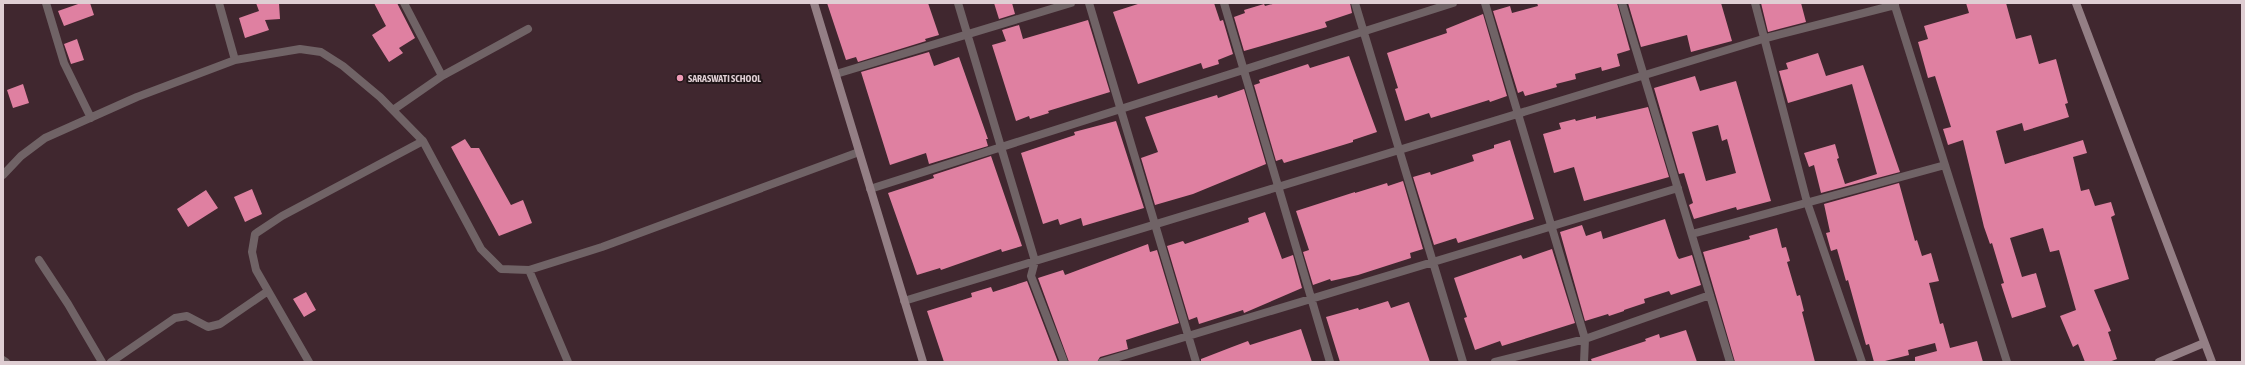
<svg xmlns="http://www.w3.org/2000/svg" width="2245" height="365" font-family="'Asap Condensed',sans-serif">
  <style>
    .building { fill: #df80a1; fill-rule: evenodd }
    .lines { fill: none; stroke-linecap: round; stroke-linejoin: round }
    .street { stroke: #706366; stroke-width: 8 }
    .secondary { stroke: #947f85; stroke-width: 8 }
    .poi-dot { fill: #f09ab6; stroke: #1f1417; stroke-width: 1.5 }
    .labels { text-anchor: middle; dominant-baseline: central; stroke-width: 4; stroke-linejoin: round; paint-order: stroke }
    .poi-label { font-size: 10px; font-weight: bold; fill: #dfced3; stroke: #1f1417; text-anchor: start }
  </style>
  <rect width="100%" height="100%" fill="#40272f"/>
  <path class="building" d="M81 3H90L94 15 64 26 58 11Z
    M256 3H279L280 19 265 20 269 30 245 38 239 18 259 11Z
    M374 3H397L415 38 399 48 403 53 389 62 372 35 386 26Z
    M827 3H928L939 35 925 39 926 41 858 62 856 57 846 60Z
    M994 3H1012L1015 14 999 19Z
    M1141 3H1214L1220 21 1223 20 1233 54 1218 60 1219 64 1203 69 1201 63 1138 84 1113 12Z
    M1276 3H1350L1352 13 1325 22 1327 27 1244 51 1234 17 1245 13 1244 10 1264 4 1265 6Z
    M1537 3H1617L1630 50 1617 54 1620 66 1602 71 1601 67 1575 74 1576 79 1556 84 1557 87 1525 96 1523 91 1518 93 1493 11 1510 6 1512 13 1538 6Z
    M1628 3H1721L1732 41 1691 52 1687 35 1641 47Z
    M1761 3H1801L1806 22 1768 32Z
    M1966 3H2006L2016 39 2031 35 2039 64 2056 59 2068 103 2065 104 2069 117 2024 131 2022 123 1996 131 2005 164 2083 140 2087 153 2073 157 2081 191 2089 189 2095 206 2111 202 2115 215 2111 217 2129 279 2094 290 2111 331 2108 332 2117 359 2109 362H2085L2078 344 2073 347 2060 316 2076 310 2059 250 2050 252 2043 228 2010 238 2022 277 2036 273 2046 307 2012 318 2001 284 2004 283 1992 243 1990 244 1984 227 1963 140 1948 145 1943 129 1951 127 1935 76 1928 78 1918 42 1928 39 1924 26 1969 13Z
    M1483 14 1507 96 1490 102 1489 100 1431 118 1429 113 1405 121 1395 89 1398 88 1387 53 1447 33 1446 29Z
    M1088 20 1110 92 1048 111 1049 113 1030 119 1029 116 1016 121 992 45 1006 41 1002 30 1019 25 1023 39Z
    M77 39 84 60 71 64 64 44Z
    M929 52 934 66 959 57 988 139H986L988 146 929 164 926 153 890 165 861 72Z
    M1818 53 1826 76 1863 65 1900 172 1821 193 1814 165 1809 167 1804 153 1835 144 1839 158 1837 159 1845 184 1877 174 1852 84 1788 103 1779 71 1788 69 1786 63Z
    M1349 56 1377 132 1353 140V142L1284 163 1282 159 1276 161 1254 85 1260 83 1259 80 1308 64 1310 68Z
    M1695 76 1700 91 1736 81 1771 201 1737 210 1736 207 1694 219 1689 205 1693 203 1684 173 1679 174 1654 88ZM1718 125 1722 141 1727 139 1736 173 1706 181 1692 132Z
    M23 84 29 103 13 108 7 90Z
    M1244 89 1266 164 1193 194 1155 205 1141 158 1158 152 1145 117 1217 95 1218 98Z
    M1648 107 1669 177 1584 201 1574 167 1554 173 1543 134 1561 129 1559 123 1575 119 1576 121 1596 116V119Z
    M1116 121 1144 208 1083 226 1081 218 1060 225 1058 219 1043 224 1021 153 1075 135 1074 132Z
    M465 139 471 148H479L511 205 523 200 532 223 499 236 451 147Z
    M1510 140 1534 219 1458 243 1456 238 1434 245 1413 177 1430 172 1431 175 1474 161 1472 155 1494 148V145Z
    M991 156 1022 246 1002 252 1001 249 941 270 940 268 917 275 888 193 934 178 933 175Z
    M1403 181 1423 249 1410 253 1411 258 1358 275 1331 281 1330 279 1313 285 1303 252 1309 250 1296 211 1355 192V193L1387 183 1388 186Z
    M1899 183 1915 241 1917 240 1922 256 1931 253 1939 281 1929 283 1940 324 1943 323 1950 348 1977 341 1983 362H1915V357L1937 351 1935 343 1908 350 1909 355 1881 362H1874L1869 344 1866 345 1848 280 1846 281 1837 249 1831 251 1826 233 1830 232 1824 204Z
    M252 189 262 214 245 222 234 197Z
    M206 190 218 208 188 227 177 209Z
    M1265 212 1282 259 1293 255 1302 288 1244 313 1243 310 1199 324 1197 317 1189 320 1167 246 1183 241 1185 244 1249 222 1248 218Z
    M1665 219 1677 256 1679 259 1692 255 1701 285 1671 295 1669 291 1644 299 1645 303 1624 310V311L1609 316 1608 314 1585 321 1560 232 1582 225 1586 236 1601 231 1603 239Z
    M1777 228 1782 248 1786 247 1790 261 1787 262 1797 296 1800 295 1804 311 1802 312 1815 362H1735L1703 252 1750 239 1749 236Z
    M1148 244 1150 252 1157 250 1179 323 1126 340 1128 349 1100 357 1097 362H1069L1038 278 1063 270 1065 275Z
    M1552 249 1575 323 1502 346 1500 341 1475 350 1464 318 1467 317 1454 278 1521 255 1523 259Z
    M1027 281 1058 362H944L927 311 972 297 971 293 991 287 993 292Z
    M306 292 316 310 304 317 293 299Z
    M1388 301 1391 308 1409 302 1430 362H1340L1326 317 1358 308 1359 310Z
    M1301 329 1312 362H1201V359L1232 347 1248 341 1250 345Z
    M1686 330 1697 362H1592L1591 359 1646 341 1645 339 1659 334 1660 338Z"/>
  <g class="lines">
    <path class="street" d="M46 3 64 63 91 118
      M219 3 235 60
      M404 3 442 76 528 29
      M958 3 1035 261 1031 276 1064 362
      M1089 3 1196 362
      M1224 3 1330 362
      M1355 3 1463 362
      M1485 3 1585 339 1584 362
      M1622 3 1730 362
      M1755 3 1807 202 1862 362
      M1894 3 2007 362
      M836 74 1071 3
      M393 110 442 76
      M3 175 21 156 45 138 137 97 235 60 300 49 321 52 343 66 380 97 423 141 481 249 501 269 529 270 568 362
      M870 189 1453 3
      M1692 234 1945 165
      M39 260 68 304 102 362
      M529 270 602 247 859 152
      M904 301 1766 38 1895 5
      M3 360 6 362
      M111 362 175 318 187 316 208 327 220 324 268 291
      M309 362 256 270 252 252 255 234 282 216 423 141
      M1102 362 1678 188
      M1495 362 1585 339 1710 295"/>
    <path class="secondary" d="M814 3 923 362
      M2076 3 2212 362
      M2159 362 2204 343"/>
  </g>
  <circle class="poi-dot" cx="680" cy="78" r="4"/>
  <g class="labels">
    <g class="poi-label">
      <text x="688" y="78">SARASWATI SCHOOL</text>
    </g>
  </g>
  <rect width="2245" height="365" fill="none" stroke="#dfced3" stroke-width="8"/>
</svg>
